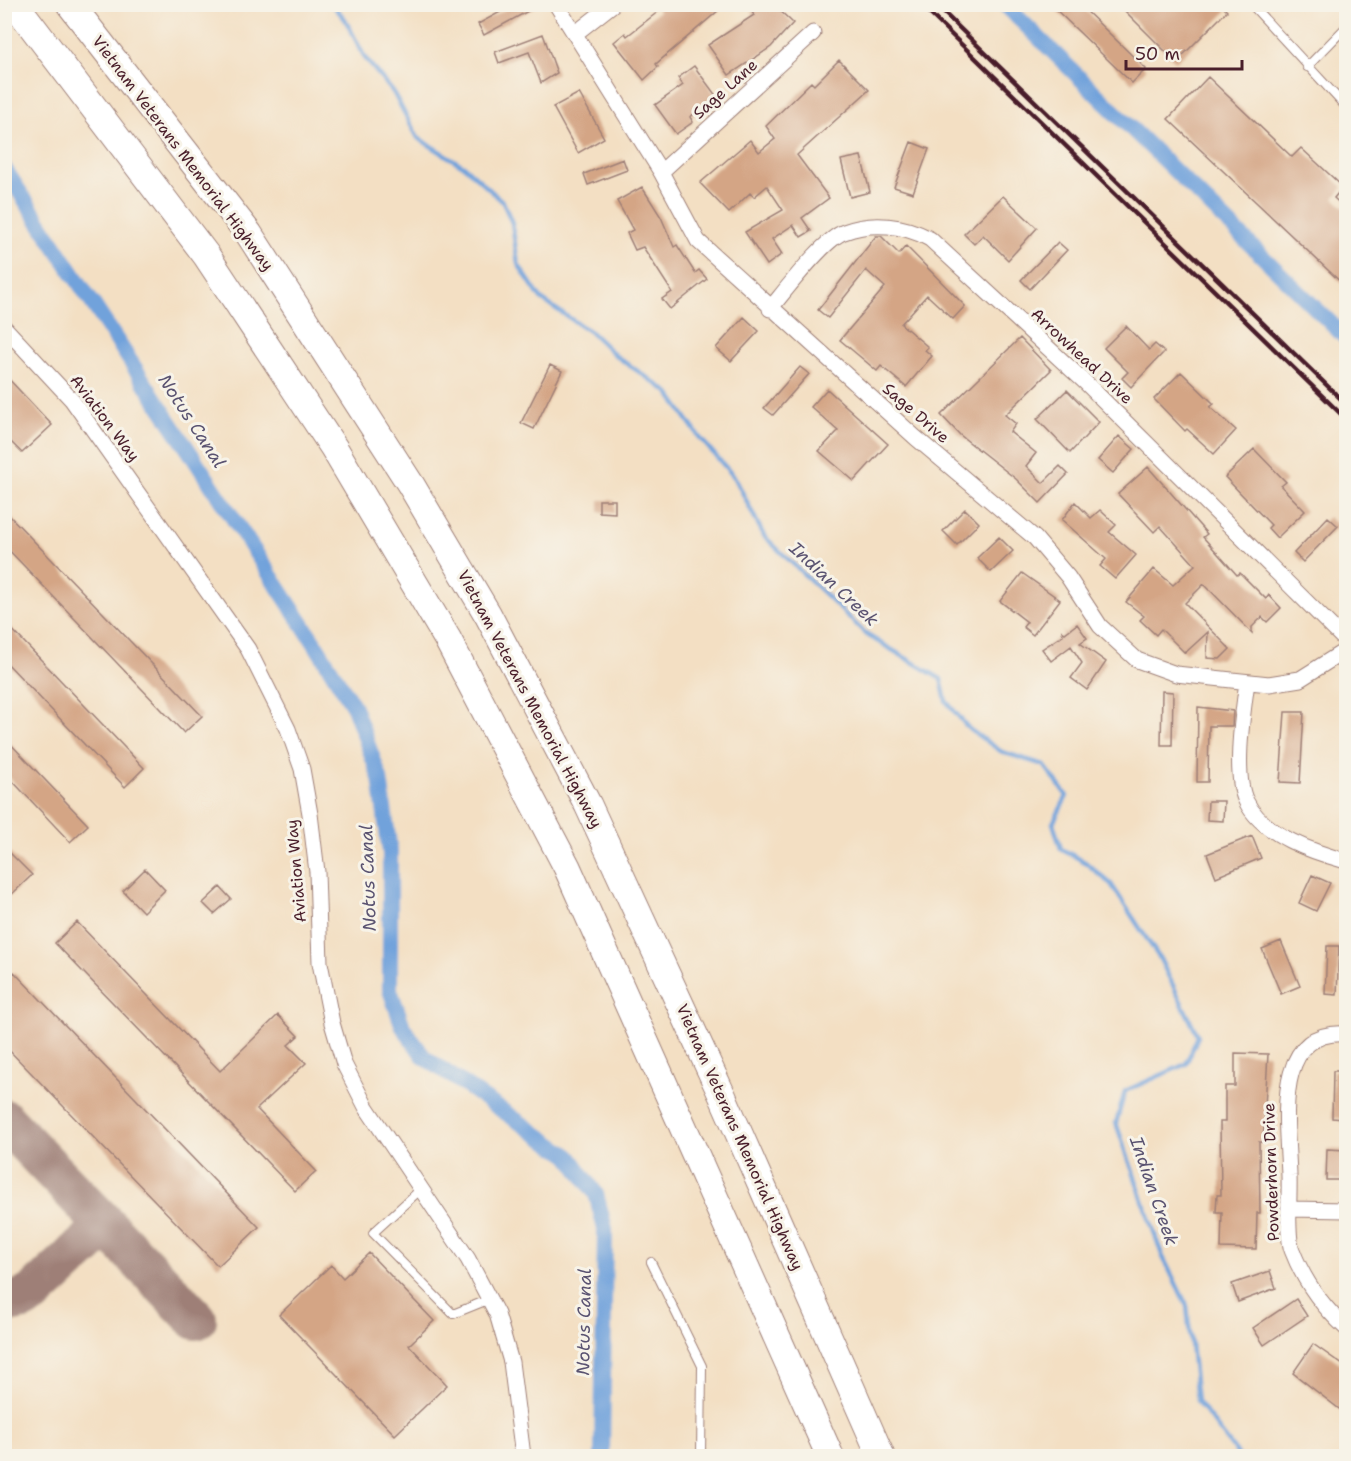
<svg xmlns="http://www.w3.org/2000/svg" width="1351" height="1461" font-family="'Shantell Sans',sans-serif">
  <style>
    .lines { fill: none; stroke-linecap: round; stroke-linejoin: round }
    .stream { stroke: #71a2db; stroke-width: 4.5 }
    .canal { stroke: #71a2db; stroke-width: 16 }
    .taxiway { stroke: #9e7f77; stroke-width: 42 }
    .building { fill: #d4a585 }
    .lane-casing { stroke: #9e7f77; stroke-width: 10 }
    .street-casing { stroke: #9e7f77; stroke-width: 17 }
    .highway-casing { stroke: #9e7f77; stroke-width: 29 }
    .lane { stroke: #fff; stroke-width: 8 }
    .street { stroke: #fff; stroke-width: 15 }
    .highway { stroke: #fff; stroke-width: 27 }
    .rail { stroke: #4a1f2b; stroke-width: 4.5 }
    .labels { text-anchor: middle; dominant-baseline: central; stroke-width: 6; stroke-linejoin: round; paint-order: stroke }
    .street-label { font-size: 16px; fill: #4a1f2b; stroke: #f7f3e8 }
    .water-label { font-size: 18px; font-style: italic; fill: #5a5371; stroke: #f7f3e8 }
  </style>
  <rect width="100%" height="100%" fill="#f7f3e8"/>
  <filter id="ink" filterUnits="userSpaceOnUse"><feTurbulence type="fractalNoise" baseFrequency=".0167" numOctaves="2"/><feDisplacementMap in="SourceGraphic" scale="12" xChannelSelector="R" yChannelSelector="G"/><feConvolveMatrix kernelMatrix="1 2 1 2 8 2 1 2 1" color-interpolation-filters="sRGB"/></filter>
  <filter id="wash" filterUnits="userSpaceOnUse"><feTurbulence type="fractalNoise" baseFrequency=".008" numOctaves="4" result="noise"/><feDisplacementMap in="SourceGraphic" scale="24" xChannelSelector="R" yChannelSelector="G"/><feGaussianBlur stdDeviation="1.35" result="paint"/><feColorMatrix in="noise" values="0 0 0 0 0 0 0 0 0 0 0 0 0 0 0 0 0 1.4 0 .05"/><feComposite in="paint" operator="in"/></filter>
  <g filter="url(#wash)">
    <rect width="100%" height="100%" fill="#f3dfc3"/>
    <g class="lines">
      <path class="stream" d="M332 4 345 19 365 58 393 92 418 138 465 167 503 202 512 223 518 264 541 299 592 333 616 356 668 392 700 438 735 478 764 536 867 635 941 679 946 701 969 729 1002 752 1044 765 1067 796 1053 823 1061 849 1085 862 1111 884 1160 959 1198 1036 1186 1064 1125 1091 1116 1123 1162 1255 1187 1306 1197 1401 1239 1456"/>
      <path class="canal" d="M1004 4 1346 338
        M4 168 314 642 354 707 380 778 390 852V990L403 1027 424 1057 569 1156 596 1194 605 1229 602 1456"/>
      <path class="taxiway" d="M4 1120 196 1319
        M4 1303 24 1299 35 1292 103 1229"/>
    </g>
    <g id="blocks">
      <path class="building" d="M515 4H541L484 35 478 24Z
        M653 4H726L656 64 658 67 644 80 614 42 625 33 627 36 659 11Z
        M759 4H773L793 23 771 47 729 75 708 45 754 15 752 12Z
        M1050 4H1079L1146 69 1132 83Z
        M1118 4H1220L1227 11 1176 62Z
        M543 34 557 73 541 83 529 52 499 63 495 52Z
        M839 60 869 90 797 155 829 198 802 218 811 231 801 237 793 225 772 239 782 254 767 265 745 232 783 210 767 186 754 197 750 193 729 213 700 183 750 140 759 152 775 139 766 126 811 82 814 85Z
        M694 66 717 97 690 117 693 122 676 134 655 105 683 85 678 78Z
        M1208 77 1292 157 1301 148 1343 187 1334 198 1347 210V288L1168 119Z
        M579 93 604 138 578 153 553 107Z
        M911 142 929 149 913 193 894 187Z
        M861 156 870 192 850 197 841 160Z
        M623 159 627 170 588 185 584 174Z
        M642 187 661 217 674 247 677 245 695 273 699 270 707 279 670 309 662 299 672 292 643 247 635 250 627 233 633 230 617 201Z
        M1003 196 1037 228 1008 260 983 235 974 244 964 234Z
        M876 236H881L899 254 906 246 965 306 953 319 927 295 901 324 928 347 925 350 932 356 906 387 881 366 877 371 840 340 885 287 866 270 828 318 818 310Z
        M1058 242 1067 250 1030 289 1021 280Z
        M744 317 759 331 731 361 716 348Z
        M1126 326 1149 350 1155 344 1164 352 1131 387 1122 378 1128 372 1104 348Z
        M1020 338 1051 370 1005 415 1016 424 1010 432 1036 453 1026 466 1043 483 1060 466 1068 474 1040 503 1016 479 960 435 941 415Z
        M550 365 562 371 534 429 521 423Z
        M800 367 809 374 773 415 764 408Z
        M1181 372 1214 404 1210 407 1236 430 1214 454 1187 429 1185 431 1154 399Z
        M4 374 52 425 22 453 4 435Z
        M827 389 888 444 854 481 819 451 838 431 811 407Z
        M1067 390 1099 422 1070 453 1037 419Z
        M1119 436 1134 449 1113 473 1098 460Z
        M1254 449 1286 482 1281 486 1305 511 1277 538 1268 528 1271 525 1225 477Z
        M1148 467 1207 534 1203 537 1237 575 1240 573 1266 599 1269 595 1281 608 1267 622 1262 617 1252 627V633L1204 584 1185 603 1230 649 1220 659 1207 658 1208 632 1185 653 1161 629 1156 635 1140 620 1144 616 1126 602 1154 569 1173 585 1195 565 1160 526 1154 532 1118 494Z
        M599 500H615V513L599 512Z
        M1075 502 1091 518 1100 510 1116 525 1109 532 1136 555 1115 579 1100 566 1106 559 1062 520Z
        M965 509 979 523 957 545 943 531Z
        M4 510 202 716 184 733 4 545Z
        M1328 517 1338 526 1303 562 1294 553Z
        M999 537 1013 551 991 572 977 558Z
        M1022 573 1060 600 1033 635 1023 627 1027 622 1000 601Z
        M4 621 144 768 125 787 4 660Z
        M1077 624 1087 638 1080 643 1106 662 1087 690 1071 678 1082 663 1071 646 1051 661 1042 649 1063 635 1062 631 1065 633Z
        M1162 691 1173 692 1172 745H1161Z
        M1198 707 1233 711 1232 726H1209L1208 782H1197Z
        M1285 712H1304L1300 783 1280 782Z
        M4 737 88 825 70 842 4 772Z
        M1208 801H1224L1223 821 1207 820Z
        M1252 836 1261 858 1216 877 1207 854Z
        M4 847 32 875 10 896 4 890Z
        M145 869 165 890 143 912 123 891Z
        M1312 875 1330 883 1316 911 1299 903Z
        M220 887 231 899 214 914 203 903Z
        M77 922 220 1071 278 1015 298 1036 288 1045 306 1063 257 1109 316 1171 295 1191 55 943Z
        M1281 941 1300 986 1281 994 1262 949Z
        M1327 946H1339L1337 995 1325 994Z
        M14 972 259 1227 218 1266 4 1045V981Z
        M1235 1053 1268 1054 1263 1142H1259L1260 1213H1257L1256 1249 1221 1248 1222 1212H1216L1217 1195H1221L1220 1122H1225V1086H1235Z
        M1333 1071H1345L1344 1119 1332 1118Z
        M1327 1149 1347 1150 1346 1180H1326Z
        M369 1253 434 1321 409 1345 447 1385 395 1435 279 1315 331 1265 343 1278Z
        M1270 1271 1276 1288 1238 1302 1232 1284Z
        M1296 1299 1307 1316 1264 1345 1253 1328Z
        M1313 1344 1347 1368V1415L1293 1373Z"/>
    </g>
  </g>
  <g filter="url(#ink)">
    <use href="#blocks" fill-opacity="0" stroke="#9e7f77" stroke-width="1.5"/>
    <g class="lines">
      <g class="lane-casing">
        <path id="lane" d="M1251 4 1346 107
          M1307 67 1346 27
          M421 1189 373 1233 453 1314 490 1299
          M651 1262 702 1366 701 1456"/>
      </g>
      <g class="street-casing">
        <path id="street" d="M556 4 661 172 698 241 916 438 1035 538 1068 577 1100 626 1137 660 1176 674 1269 684 1300 679 1346 650
          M576 33 613 4
          M661 172 813 33
          M770 309C785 291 824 239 844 232 872 221 905 225 930 239L1085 382 1346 641
          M4 327 72 400 248 649 288 729 302 769 310 814 317 872 320 963 332 1023 344 1064 366 1107 468 1259 497 1314 511 1362 523 1456
          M1247 682C1243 712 1233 775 1246 801 1262 835 1313 852 1346 861
          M1346 1034C1270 1029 1288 1128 1289 1176 1290 1196 1286 1233 1292 1250 1303 1279 1323 1307 1346 1328
          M1290 1209 1346 1210"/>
      </g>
      <g class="highway-casing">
        <path id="highway" d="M15 4 206 255 334 448 448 640 567 867 830 1456
          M70 4 249 234 411 485 488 615 588 805 722 1095 881 1456"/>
      </g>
      <use href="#lane" class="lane"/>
      <use href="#street" class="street"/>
      <use href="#highway" class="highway"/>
      <path class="rail" d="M920 4 1346 419
        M935 4 1346 404"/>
    </g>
  </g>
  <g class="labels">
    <g class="street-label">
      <text transform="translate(725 89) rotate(-42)">Sage Lane</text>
      <text transform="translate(183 153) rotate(53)">Vietnam Veterans Memorial Highway</text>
      <text transform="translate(1082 356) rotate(43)">Arrowhead Drive</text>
      <text transform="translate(916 413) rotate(41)">Sage Drive</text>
      <text transform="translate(105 418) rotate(53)">Aviation Way</text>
      <text transform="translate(530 699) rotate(62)">Vietnam Veterans Memorial Highway</text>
      <text transform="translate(296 871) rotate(-95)">Aviation Way</text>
      <text transform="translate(740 1137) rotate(66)">Vietnam Veterans Memorial Highway</text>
      <text transform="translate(1271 1172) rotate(-92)">Powderhorn Drive</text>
    </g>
    <g class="water-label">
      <text transform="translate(192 421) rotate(57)">Notus Canal</text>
      <text transform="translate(834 584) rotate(43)">Indian Creek</text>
      <text transform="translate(368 878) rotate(-92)">Notus Canal</text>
      <text transform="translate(1154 1191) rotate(71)">Indian Creek</text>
      <text transform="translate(584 1322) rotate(-89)">Notus Canal</text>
    </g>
  </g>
  <rect width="1351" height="1461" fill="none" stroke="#f7f3e8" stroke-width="24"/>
  <path d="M1126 60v9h116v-9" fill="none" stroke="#4a1f2b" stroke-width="3"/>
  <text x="1135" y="60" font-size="18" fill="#4a1f2b" stroke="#f7f3e8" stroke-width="4.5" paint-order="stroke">50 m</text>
</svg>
